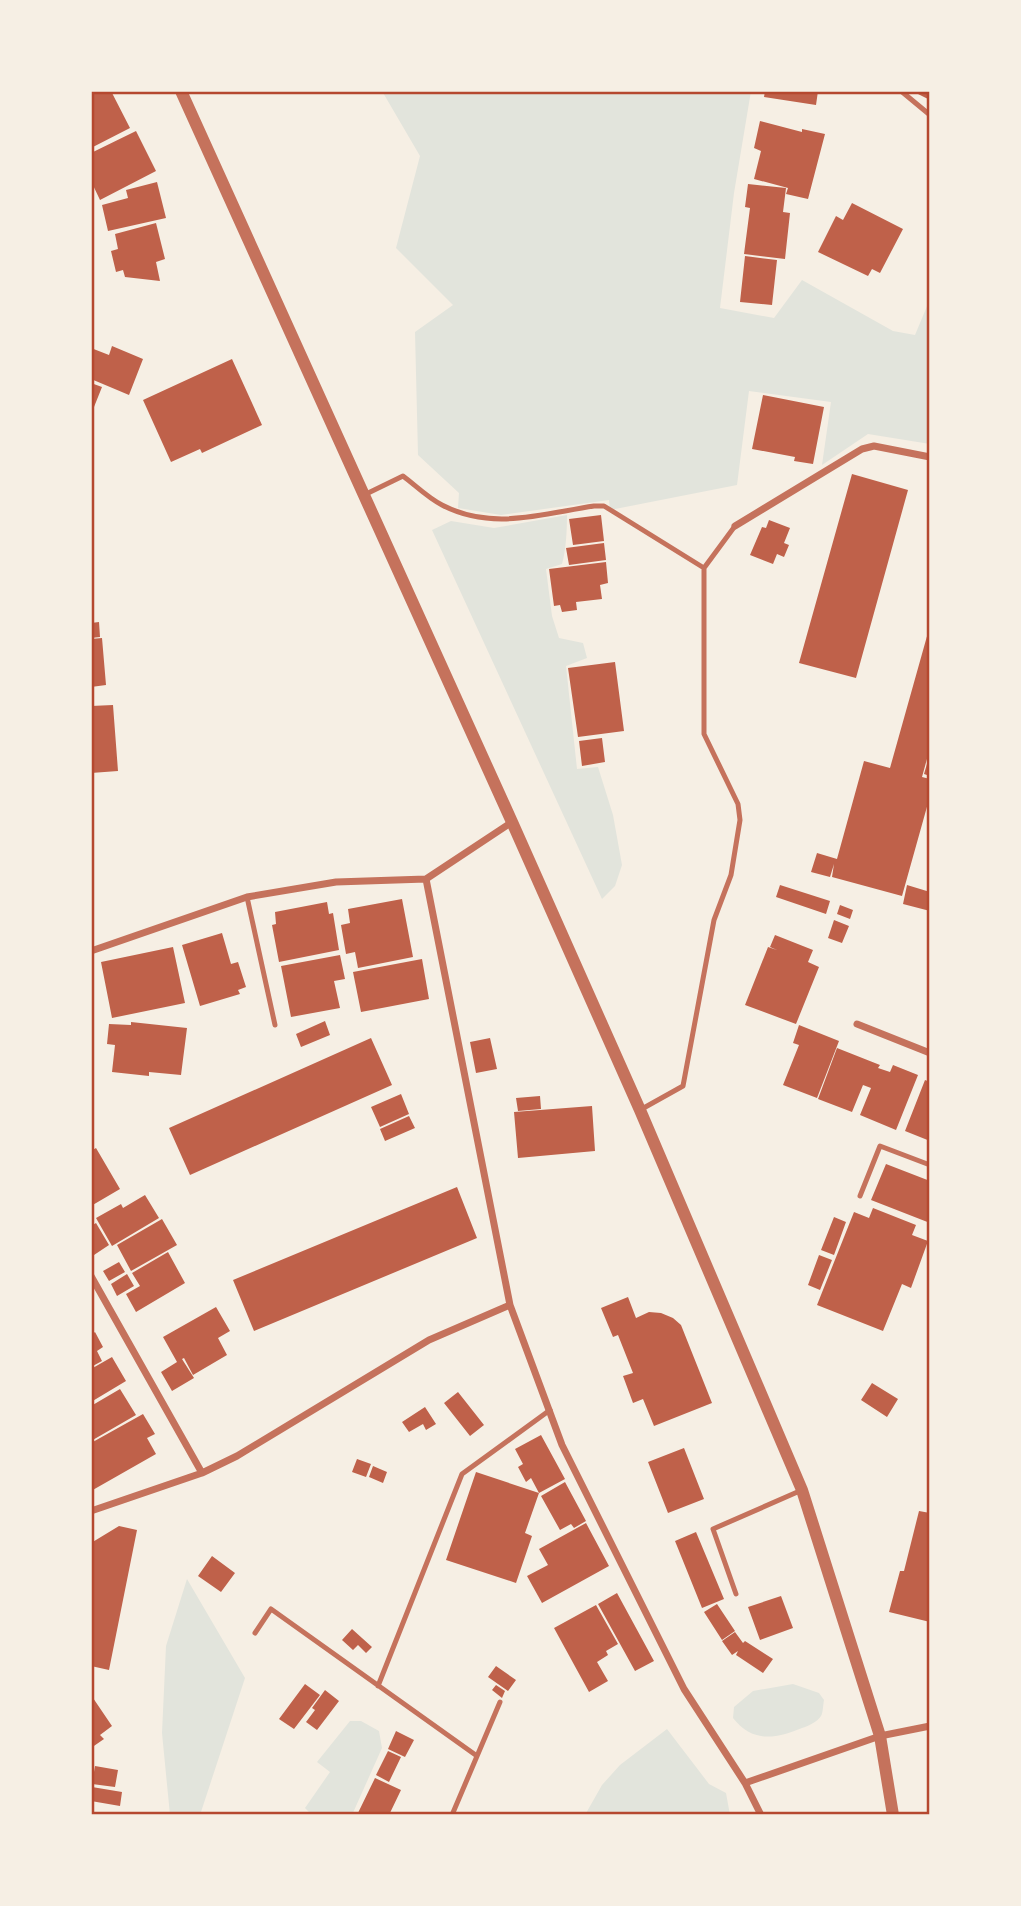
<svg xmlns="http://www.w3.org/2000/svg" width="1021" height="1906" font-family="Barlow,sans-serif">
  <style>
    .green { fill: #e2e4dc }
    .building { fill: #bf614a }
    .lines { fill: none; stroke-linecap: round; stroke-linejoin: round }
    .service { stroke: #c5725c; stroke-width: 5 }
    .minor { stroke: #c5725c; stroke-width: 7 }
    .tertiary { stroke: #c5725c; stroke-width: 12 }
    .neatline { fill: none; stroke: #b5482f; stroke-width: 2.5 }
  </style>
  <rect width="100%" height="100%" fill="#f6efe4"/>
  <path class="green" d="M382 91H751L734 193 720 308 774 318 802 280 893 331 915 335 930 299V444L868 434 822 465 831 402 749 391 737 485 610 510 609 500 501 515 458 508 459 493 418 455 415 332 453 305 396 248 420 156Z
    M567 515C567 530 566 551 562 564L546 569 552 616 559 638 583 643 587 658 566 666 577 769 598 767 613 815 622 865 615 886 602 899 432 530 451 521 494 528Z
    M187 1579 245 1678 200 1815H170L162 1733 166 1646Z
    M793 1684 819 1693 824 1700C823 1705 823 1713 821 1716 817 1722 808 1726 802 1728 775 1739 753 1743 733 1718L734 1707 753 1691Z
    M350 1721H361L379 1731 382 1748 352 1815H312L305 1808 330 1772 317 1762Z
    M667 1729 709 1784 726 1793 730 1815H585L602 1785 620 1765Z"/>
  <path class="building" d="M98 91H111L130 128 91 148V95Z
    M765 91H818L816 105 764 97Z
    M920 91H930V100L918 94Z
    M760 121 802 132V129L825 134 808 199 786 194 788 188 754 179 761 151 754 148Z
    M136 131 156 171 100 200 91 181V153Z
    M157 182 166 218 108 231 102 205 128 198 126 190Z
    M748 184 786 188 783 212 790 213 785 259 744 254 750 208 745 207Z
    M852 203 903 229 880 273 872 269 868 276 818 252 836 216 843 220Z
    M156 223 165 259 156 262 160 281 125 277 123 270 116 272 111 251 118 249 115 234Z
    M745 256 777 260 772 305 740 302Z
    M112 346 143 359 129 395 91 379V348L109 355Z
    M232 359 262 425 202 453 200 449 171 462 143 400Z
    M91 383 102 387 94 407 91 405Z
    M763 395 824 407 813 464 794 461 795 457 752 449Z
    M852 474 908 490 856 678 799 663Z
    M601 515 604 541 573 545 569 519Z
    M769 520 790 528 784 543 789 545 784 557 777 554 773 564 750 555 762 527 766 528Z
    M604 543 606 560 569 565 566 548Z
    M606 562 608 583 600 585 602 599 576 602 577 610 562 612 560 605 554 606 549 569Z
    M99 622 100 637 91 638V623Z
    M929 629 930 748 922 777 930 779V796L902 896 832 877 834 864 830 877 811 872 817 853 837 859 864 761 890 768Z
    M102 638 106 685 91 687V639Z
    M615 662 624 731 578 737 568 668Z
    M113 705 118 771 91 773V706Z
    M602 738 605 762 582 766 579 741Z
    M929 757 930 758V776L924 774Z
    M780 885 830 901 826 914 776 897Z
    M907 885 930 892V911L903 904Z
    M402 899 413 957 358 968 355 952 346 954 341 925 350 923 348 909Z
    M327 902 329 914 333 913 339 950 279 962 272 925 276 924 275 912Z
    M840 905 853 910 850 919 837 914Z
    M834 920 849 926 842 943 828 938Z
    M222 933 231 964 238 962 246 987 238 990 240 994 200 1006 182 945Z
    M775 935 813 950 808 962 819 967 796 1024 745 1005 768 947 777 950 770 947Z
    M173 947 185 1003 112 1018 101 962Z
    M340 955 345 979 334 981 340 1008 291 1017 281 966Z
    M422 959 429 999 361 1012 353 972Z
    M325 1021 330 1035 301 1047 296 1034Z
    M131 1022 187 1028 181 1075 149 1072V1076L112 1072 115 1045 107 1044 109 1024 131 1025Z
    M799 1025 839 1041 817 1098 783 1085 799 1045 793 1043Z
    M371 1038 392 1085 190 1175 169 1128Z
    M490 1038 497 1069 476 1073 470 1042Z
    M837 1048 880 1065 878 1068 890 1072 893 1065 918 1075 896 1130 860 1115 871 1088 863 1085 852 1112 818 1099Z
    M925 1080 930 1082V1141L905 1131Z
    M401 1094 409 1114 380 1127 371 1107Z
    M540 1096 541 1109 518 1111 516 1098Z
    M592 1106 595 1151 518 1158 514 1112Z
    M409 1116 415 1128 385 1141 380 1129Z
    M96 1148 120 1189 91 1206V1151Z
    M886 1164 930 1181V1223L871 1200Z
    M457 1187 477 1238 254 1331 233 1280Z
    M145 1195 159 1218 112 1246 96 1218 121 1204 123 1208Z
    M873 1208 916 1225 912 1235 928 1241 911 1288 902 1284 883 1331 817 1305 854 1212 869 1218Z
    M834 1217 846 1222 834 1255 821 1250Z
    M162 1219 177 1245 131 1271 117 1245Z
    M96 1223 109 1245 94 1255 91 1250V1226Z
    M168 1252 185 1283 136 1312 126 1294 140 1286 132 1273Z
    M819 1255 832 1260 820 1290 808 1285Z
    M119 1262 125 1272 109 1281 103 1271Z
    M127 1274 134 1286 117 1296 111 1284Z
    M628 1297 636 1318 649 1312 661 1313 673 1318 681 1325 712 1403 654 1426 643 1399 633 1403 623 1376 633 1373 618 1335 613 1337 601 1308Z
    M216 1307 230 1331 218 1338 227 1355 193 1375 184 1358 182 1359 194 1378 172 1391 161 1372 177 1362 163 1337Z
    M95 1332 103 1347 97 1351 102 1361 91 1367V1335Z
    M112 1357 126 1381 91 1402V1369Z
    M872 1383 898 1399 887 1417 861 1400Z
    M120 1389 136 1415 91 1441V1406Z
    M458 1392 484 1425 470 1436 444 1403Z
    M425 1407 436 1424 426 1430 423 1424 409 1432 402 1422Z
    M143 1414 155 1434 147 1438 156 1454 91 1491V1443Z
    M541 1435 565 1479 539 1493 531 1478 526 1482 518 1467 523 1464 515 1449Z
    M684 1448 704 1499 668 1513 648 1462Z
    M357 1459 371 1464 366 1477 352 1472Z
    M373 1466 387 1472 383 1483 369 1477Z
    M476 1472 539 1493 525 1533 532 1536 516 1583 446 1560Z
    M565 1482 586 1521 574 1528 571 1524 560 1530 541 1496Z
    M919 1511 930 1513V1622L889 1612 900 1571H904Z
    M586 1523 609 1566 542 1603 527 1576 548 1565 539 1549Z
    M119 1526 137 1530 109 1670 91 1666V1543Z
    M696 1532 724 1599 702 1608 675 1541Z
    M212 1556 235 1573 221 1592 198 1576Z
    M617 1593 654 1661 635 1671 598 1604Z
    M781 1596 793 1628 760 1640 748 1607Z
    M717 1604 735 1631 722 1640 704 1612Z
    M596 1605 618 1644 606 1651 608 1655 597 1662 608 1681 589 1692 554 1628Z
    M352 1629 372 1647 366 1653 358 1645 353 1650 342 1640Z
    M735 1632 743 1643 745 1641 773 1659 763 1673 736 1655 738 1651 732 1655 722 1641Z
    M496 1666 516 1680 508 1691 488 1677Z
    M305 1684 320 1695 294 1729 279 1719Z
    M496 1685 505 1691 502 1698 492 1690Z
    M325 1690 339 1701 317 1730 306 1722 315 1710 312 1708Z
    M91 1695 112 1726 100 1735 104 1739 91 1748Z
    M396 1731 414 1740 405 1757 388 1749Z
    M388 1751 401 1757 389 1782 376 1775Z
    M95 1766 118 1770 115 1787 92 1784Z
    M375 1778 401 1790 389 1815H357Z
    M92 1787 122 1792 120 1806 91 1801Z"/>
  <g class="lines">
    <path class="service" d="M901 91 930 115
      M364 495 403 476C415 485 428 498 442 505 492 531 541 514 594 506H604L704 568
      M247 897 275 1025
      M640 1110 683 1086 714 920 731 875 740 820 738 804 704 734V568L735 526
      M860 1196 880 1146 930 1165
      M736 1594 713 1529 802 1490
      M255 1633 271 1609 477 1756
      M378 1686 462 1474 550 1410
      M452 1815 500 1702"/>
    <path class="minor" d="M735 526 862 449 874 446 930 457
      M426 879 512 822
      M91 951 247 897 336 882 426 879 510 1305 562 1445 684 1689 745 1783 761 1815
      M857 1024 930 1053
      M91 1276 202 1473
      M91 1511 202 1473 237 1456 429 1340 510 1305
      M745 1783 880 1736 930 1726"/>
    <path class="tertiary" d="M181 91 512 822 640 1110 802 1490 880 1736 893 1815"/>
  </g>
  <rect width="1021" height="1906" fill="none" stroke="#f6efe4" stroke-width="186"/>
  <rect x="93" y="93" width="835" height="1720" class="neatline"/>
</svg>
